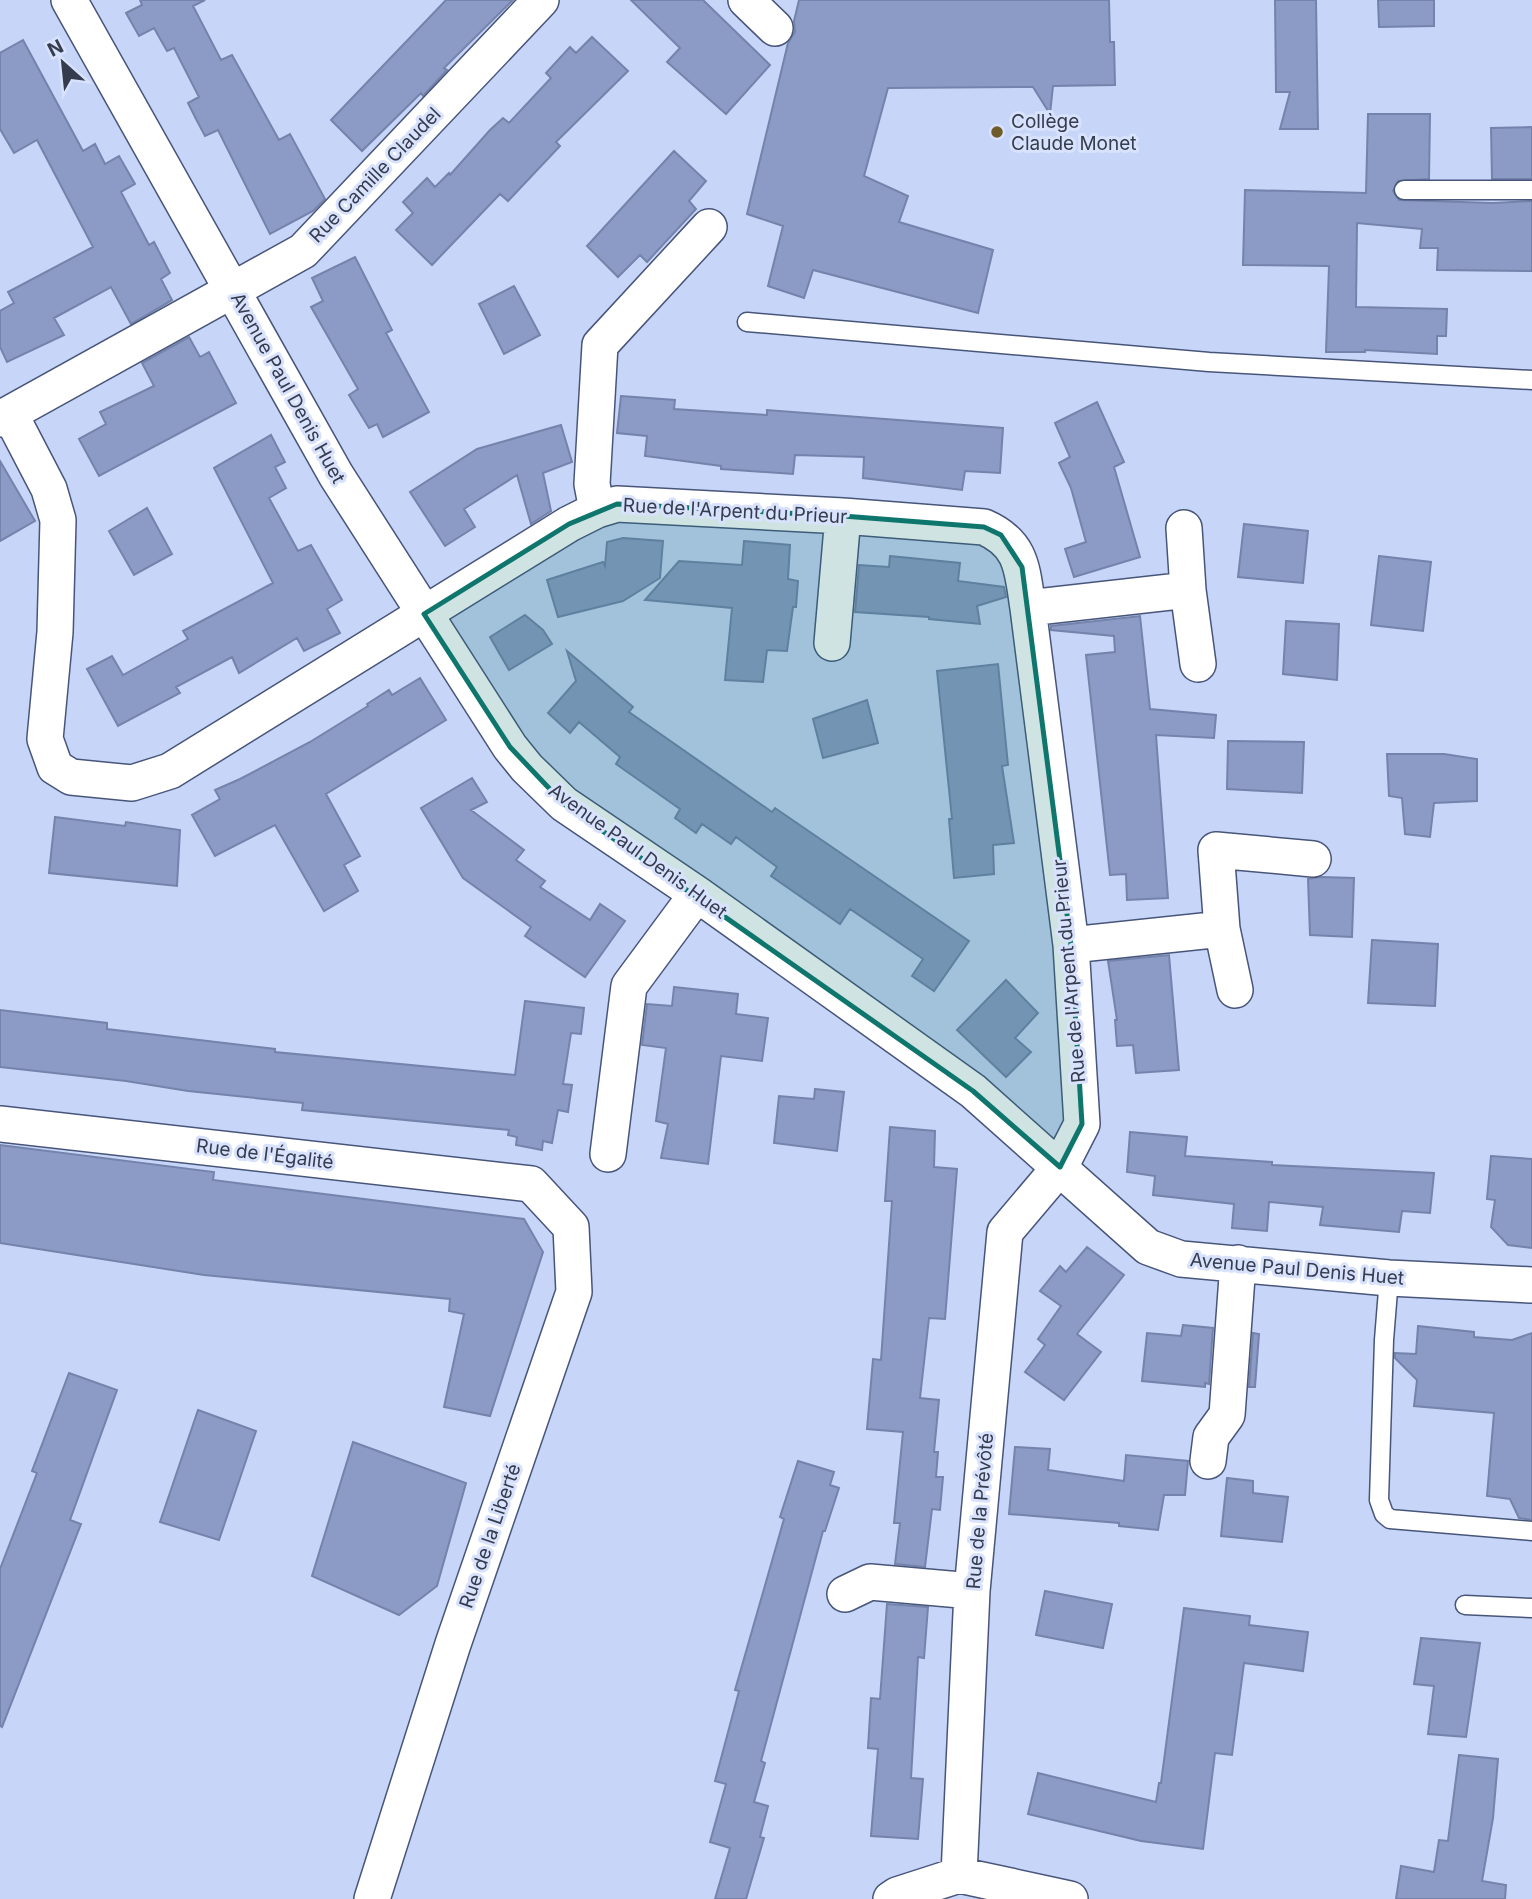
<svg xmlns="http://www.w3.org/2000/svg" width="1532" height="1899" font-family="Inter,sans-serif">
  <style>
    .building { fill: #8c9bc5; stroke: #7483ab; stroke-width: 2 }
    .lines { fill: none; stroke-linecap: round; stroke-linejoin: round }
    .service-casing { stroke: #48557a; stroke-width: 21 }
    .minor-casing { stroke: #48557a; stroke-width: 38 }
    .service { stroke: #fff; stroke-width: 18 }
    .minor { stroke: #fff; stroke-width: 35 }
    .marked { fill: #0f766e; fill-opacity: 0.2; stroke: #0f766e; stroke-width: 5; stroke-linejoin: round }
    .poi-dot { fill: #6f5c2a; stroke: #d8e2fd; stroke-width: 2.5 }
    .labels { text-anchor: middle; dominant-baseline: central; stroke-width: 6; stroke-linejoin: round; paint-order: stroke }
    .poi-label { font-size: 19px; fill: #353c4d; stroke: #d8e2fd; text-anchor: start }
    .street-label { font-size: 19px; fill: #353c4d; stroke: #d8e2fd }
  </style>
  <rect width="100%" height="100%" fill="#c7d5f8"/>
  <path class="building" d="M140 0H205L193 6 221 60 232 55 279 140 290 134 325 199 313 211 270 234 218 130 205 136 196 119 188 103 199 97 174 48 167 51 154 28 139 36 126 13 142 5Z
    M446 0H513L444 68 447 70 423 96 421 93 362 151 331 120Z
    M631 0H703L770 65 726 114 667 62 680 48Z
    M799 0H1109L1110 42H1114L1115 85 1053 86 1050 114 1033 87 888 88 864 176 908 196 899 222 993 250 978 313 813 270 804 298 768 286 783 226 747 214 788 43 795 32 794 21Z
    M1275 0H1316L1318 129H1280L1290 92H1276Z
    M1378 0H1434V26L1379 27Z
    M592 37 628 71 556 142 560 146 508 201 500 194 432 265 396 230 413 213 403 202 427 178 435 187 449 173 450 175 490 130 503 118 509 123 551 78 546 73 570 47 576 53Z
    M23 40 83 151 95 144 105 164 119 156 135 184 121 192 149 245 154 242 170 273 161 279 172 300 131 324 111 287 54 318 64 335 7 362 0 347V311L14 303 8 292 93 247 37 140 14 153 0 129V53Z
    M1368 114H1430L1429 179 1398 181 1393 191 1399 200 1493 203 1532 201V271L1437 270 1438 248H1420L1422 229 1357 223 1356 307 1447 309 1446 336H1437V354L1365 350V352H1326L1329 266 1243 265 1245 190 1366 193Z
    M1532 127V179H1492L1491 128Z
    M674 151 706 181 689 201 696 209 647 262 640 255 618 277 587 246Z
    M355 257 392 330 386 333 429 412 383 437 377 424 369 428 349 395 358 389 311 307 323 301 312 278Z
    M514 286 540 335 504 354 479 304Z
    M189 337 200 357 209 352 236 403 99 476 79 439 106 424 100 412 154 386 142 363Z
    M621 396 675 400 674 409 767 415V410L1003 428 1000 473 965 471 962 490 863 478 864 457 795 455 793 474 721 469V466L645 456 647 436 617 433Z
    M1097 402 1124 462 1114 467 1140 557 1074 577 1065 549 1086 542 1071 488 1059 463 1070 457 1055 423Z
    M561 425 572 462 543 473 551 511 531 524 517 475 464 509 475 527 445 546 410 492 477 449Z
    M271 435 285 462 275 467 286 488 269 498 298 551 311 545 342 600 327 609 340 633 304 651 297 638 239 673 232 657 176 687 180 693 118 726 87 669 112 656 123 675 188 639 183 631 273 583 214 468Z
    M0 461 35 521 0 541Z
    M147 508 172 554 134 575 109 531Z
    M1244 524 1308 531 1303 583 1238 577Z
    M623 538 663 541 660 578 623 601 558 617 547 580 603 562 605 566 607 542Z
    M744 541 790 545 788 579 798 581 796 607H793L787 651 767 650 763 682 725 680 732 608 645 600 679 561 742 565Z
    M890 556 960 563 958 581 1004 587 1006 597 977 606 980 624 929 619V617L855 612 859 565 889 567Z
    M1379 556 1431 562 1423 631 1371 625Z
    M525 615 543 630 552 644 509 670 490 637Z
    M1140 616 1150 709 1216 715 1214 738 1156 735 1168 898 1127 900 1126 874 1110 875 1086 655 1115 652 1114 636 1051 630V626Z
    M1286 621 1339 624 1337 680 1283 674Z
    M567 651 633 707 629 712 772 812 775 808 969 941 934 991 912 976 923 959 850 909 840 924 771 876 777 867 736 837 731 844 702 824 696 833 675 818 680 809 616 764 620 757 579 722 570 733 548 713 576 681Z
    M998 664 1008 765 1002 766 1014 843 993 845 994 874 954 878 949 819H952L937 671Z
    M420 678 446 720 326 794 360 856 344 865 358 891 324 911 275 825 215 856 192 815 220 799 215 790 240 779 310 742 368 706 367 704 389 690 392 695Z
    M867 700 878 743 823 758 813 719Z
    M1228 741 1304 742 1302 793 1227 789Z
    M1387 754H1444L1477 759V801L1434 803 1430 837 1405 834 1402 798 1389 796Z
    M472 778 487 802 471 810 524 850 516 860 545 881 540 887 590 920 600 904 625 921 585 977 525 936 531 927 463 878 421 808Z
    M55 817 125 826 126 822 180 830 177 886 49 873Z
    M1321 877 1354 878 1352 937 1310 935 1308 879Z
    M1372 940 1438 944 1435 1006 1368 1003Z
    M1169 955 1179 1070 1136 1073 1133 1045 1117 1046 1115 1020H1117L1108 961Z
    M1006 980 1038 1013 1015 1038 1031 1052 1006 1077 957 1030Z
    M674 987 738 994 736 1014 768 1018 762 1061 721 1056 708 1164 661 1158 668 1124 656 1121 666 1048 642 1045 647 1004 672 1006Z
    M525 1001 584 1008 581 1034 571 1033 563 1084 572 1085 568 1112 558 1110 552 1143 543 1141 542 1150 516 1145 517 1137 508 1135 509 1130 302 1110 303 1103 188 1091 126 1081 0 1067V1010L107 1023V1029L275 1049V1052L515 1075Z
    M815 1089 844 1092 837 1151 774 1143 779 1096 814 1099Z
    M890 1127 935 1131 934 1167 957 1169 945 1319 929 1318 920 1398 939 1400 934 1452H938L936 1477H943L940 1510 932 1509 925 1567 895 1564 900 1523H894L903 1432 867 1429 873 1359 881 1360 892 1201H885Z
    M1130 1132 1187 1137 1185 1156 1272 1162V1165L1434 1173 1430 1213 1402 1211 1399 1232 1320 1225 1323 1207 1269 1202 1267 1231 1232 1228 1234 1204 1153 1195 1155 1176 1127 1172Z
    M0 1145 214 1172 213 1180 524 1219 543 1252 490 1416 444 1407 464 1314 449 1311 450 1299 204 1275 0 1243Z
    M1491 1156 1532 1159V1248L1508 1245 1491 1227 1495 1200 1487 1199Z
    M1087 1247 1124 1275 1077 1334 1101 1352 1064 1400 1025 1372 1045 1345 1038 1339 1061 1306 1040 1291 1060 1266 1066 1272Z
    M1183 1325 1213 1328 1209 1384 1205 1383V1387L1142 1381 1147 1333 1181 1336Z
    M1418 1326 1474 1332V1337L1512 1340 1532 1333V1520L1519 1518 1510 1499 1487 1496 1494 1413 1414 1406 1417 1380 1395 1358V1353L1416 1354Z
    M1253 1333 1259 1334 1255 1387H1249Z
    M69 1373 117 1390 70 1520 81 1524 2 1727 0 1726V1569L37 1473 32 1471Z
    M198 1410 256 1431 219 1540 160 1522Z
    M353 1442 466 1483 437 1586 399 1615 312 1576Z
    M1015 1447 1050 1449 1048 1470 1124 1481 1126 1455 1188 1461 1185 1495H1164L1158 1530 1119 1526V1523L1009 1514Z
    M798 1461 834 1472 830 1485 839 1488 825 1531H823L761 1761 765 1763 754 1802 768 1806 760 1837 764 1838 746 1899H715L730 1848 710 1842 726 1784 715 1781 739 1691 735 1690 784 1519 780 1517Z
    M1227 1478 1253 1481V1493L1288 1497 1282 1542 1221 1536Z
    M1045 1591 1112 1604 1103 1648 1036 1635Z
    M887 1604 928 1607 924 1658 918 1657 911 1778 923 1779 918 1839 871 1836 878 1749 868 1748 871 1698 880 1699Z
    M1184 1608 1250 1616 1249 1625 1308 1632 1303 1671 1244 1663 1232 1755 1215 1753 1203 1849 1141 1841 1028 1814 1038 1773 1156 1802 1159 1783H1161Z
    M1421 1638 1480 1643 1466 1737 1428 1734 1434 1686 1414 1684Z
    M1459 1755 1498 1759 1493 1818 1482 1881 1506 1885 1505 1899H1396L1401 1866 1434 1872 1439 1840 1448 1841Z"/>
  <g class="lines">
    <g class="service-casing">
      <path id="service" d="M1404 190H1532
        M747 322 1209 362 1532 380
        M1389 1278 1384 1340 1379 1500 1384 1514 1390 1519 1532 1531
        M1465 1605 1532 1608"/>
    </g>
    <g class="minor-casing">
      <path id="minor" d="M69 0 336 475 510 747 527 768 564 804 697 894 973 1091 1148 1247 1181 1259 1389 1278 1532 1285
        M746 0 775 28
        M10 414 49 489 58 520 55 632 45 739 55 767 71 777 132 783 170 771 569 524 597 510 617 504 843 516 984 527C1023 544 1022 570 1028 608L1071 945 1082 1124 1060 1167 1005 1232 972 1591 959 1875
        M0 419 303 251 541 0
        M597 510 592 484 600 345 709 227
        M1184 528 1188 590 1198 664
        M1028 608 1188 590
        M832 643 843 516
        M1071 945 1222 929
        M1235 990 1222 929 1216 850 1313 859
        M0 1124 531 1184 571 1227 574 1292 453 1644 372 1899
        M608 1154 629 986 697 894
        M1208 1461 1211 1437 1227 1415 1238 1263
        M845 1594 870 1582 972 1591
        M891 1899 897 1895 959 1875 1070 1899"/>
    </g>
    <use href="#service" class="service"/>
    <use href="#minor" class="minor"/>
  </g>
  <path class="marked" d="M617 504 843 516 984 527 1001 535 1022 567 1071 945 1082 1124 1060 1167 973 1091 564 804 510 747 424 614 569 524Z"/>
  <circle class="poi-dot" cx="997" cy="132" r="7"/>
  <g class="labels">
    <g class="poi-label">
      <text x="1011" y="121">Collège<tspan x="1011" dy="22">Claude Monet</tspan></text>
    </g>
    <g class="street-label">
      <text transform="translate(375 175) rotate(-46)">Rue Camille Claudel</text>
      <text transform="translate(288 388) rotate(61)">Avenue Paul Denis Huet</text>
      <text transform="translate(735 511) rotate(3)">Rue de l'Arpent du Prieur</text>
      <text transform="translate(638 851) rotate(36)">Avenue Paul Denis Huet</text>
      <text transform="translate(1069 971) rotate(-95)">Rue de l'Arpent du Prieur</text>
      <text transform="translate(265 1154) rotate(7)">Rue de l'Égalité</text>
      <text transform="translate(1297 1269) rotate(5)">Avenue Paul Denis Huet</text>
      <text transform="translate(980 1511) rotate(-85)">Rue de la Prévôté</text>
      <text transform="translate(490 1536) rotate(-71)">Rue de la Liberté</text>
    </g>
  </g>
  <g transform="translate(63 63) rotate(333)" stroke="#d8e2fd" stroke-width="5" paint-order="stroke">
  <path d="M0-5L12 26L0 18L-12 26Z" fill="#353c4d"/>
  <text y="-10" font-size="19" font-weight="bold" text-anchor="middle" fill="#353c4d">N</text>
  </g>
</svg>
